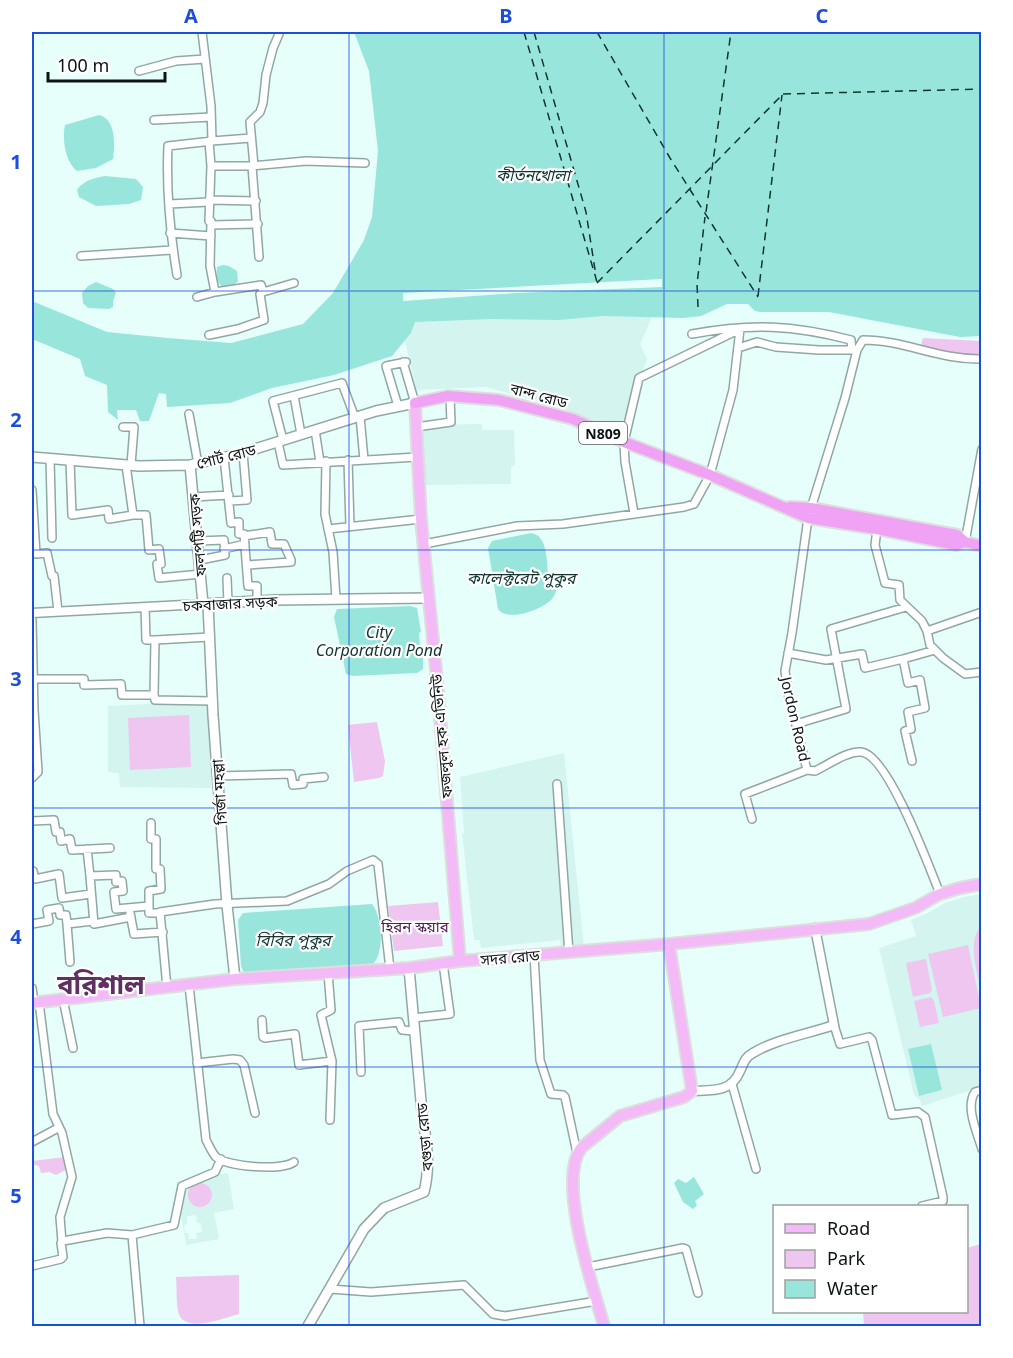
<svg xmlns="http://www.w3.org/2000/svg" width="1013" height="1358" font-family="'Noto Sans','Noto Sans Bengali',sans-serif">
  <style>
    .built { fill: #d3f4ef; fill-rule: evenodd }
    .green { fill: #eec6f0 }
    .water { fill: #98e6db }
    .pier { fill: #e7fffb }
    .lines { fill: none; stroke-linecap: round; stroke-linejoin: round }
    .ferry { stroke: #103531; stroke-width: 1.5; stroke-dasharray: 8 6; stroke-linecap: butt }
    .minor-casing { stroke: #91a7a3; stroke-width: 10 }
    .tertiary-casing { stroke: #91a7a3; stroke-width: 11 }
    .secondary-casing { stroke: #91a7a3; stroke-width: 12 }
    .primary-casing { stroke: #dddede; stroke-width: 14 }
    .trunk-casing { stroke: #dddede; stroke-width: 14 }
    .minor { stroke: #fff; stroke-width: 7 }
    .tertiary { stroke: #fff; stroke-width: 8 }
    .secondary { stroke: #fff; stroke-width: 9 }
    .primary { stroke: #f4b9f7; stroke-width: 10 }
    .trunk { stroke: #f0a2f4; stroke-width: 10 }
    .grid { fill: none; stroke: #1d4ed8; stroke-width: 1.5; stroke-opacity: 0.55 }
    .labels { text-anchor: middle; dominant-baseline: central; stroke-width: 4.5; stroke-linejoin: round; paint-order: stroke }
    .shield { fill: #fff; stroke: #565b5a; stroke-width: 1.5 }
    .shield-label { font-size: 14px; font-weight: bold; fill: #0d1514 }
    .street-label { font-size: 15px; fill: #0d1514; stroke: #fff }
    .park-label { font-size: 15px; fill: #4d1a51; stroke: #fff }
    .water-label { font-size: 16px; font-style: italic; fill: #103531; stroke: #fff }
    .town-label { font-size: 27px; font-weight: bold; fill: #5f3062; stroke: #fff }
    .neatline { fill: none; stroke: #1d4ed8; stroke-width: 2 }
    .grid-label { font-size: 20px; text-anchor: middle; font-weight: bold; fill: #1d4ed8 }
  </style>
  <rect width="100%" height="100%" fill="#e7fffb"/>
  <path class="built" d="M667 283 640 344 647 359 632 402 624 435 617 430 560 407 486 387 416 390 401 323Z
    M482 424V430H514L515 466H511V484L423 485 422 425Z
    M210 701 215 788 120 787 119 773 108 772V706Z
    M564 753 584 948 562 950 560 940 481 948 480 940H474L462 833H464L460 777Z
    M981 894V1087L922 1106 920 1100 914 1095 879 948 916 936 911 920 928 913 945 903 964 897Z
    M228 1173 234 1209 214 1213 219 1239 186 1245 176 1182ZM200 1183 210 1189 212 1195 211 1201 207 1205 201 1207 190 1189 194 1185ZM196 1215 197 1223H201L202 1232 196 1233 197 1239H189L188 1233H185L184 1225 187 1224V1216Z"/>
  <path class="green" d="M923 338 981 341V356L920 349Z
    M189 715 191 767 130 770 128 718Z
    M377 722 385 761 383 776 379 778 354 782 348 725Z
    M438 902 443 946 394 951 388 906Z
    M981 926V990C977 971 967 941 981 926Z
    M968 945 981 1008 943 1017 928 954Z
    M926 959 932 990 930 993 913 997 906 963Z
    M931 997 934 1001 939 1023 920 1027 914 1001Z
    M65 1157 68 1169 56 1175 49 1172 41 1173 39 1166 32 1164V1161Z
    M188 1195a12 12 0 1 1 24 0a12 12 0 1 1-24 0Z
    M981 1244V1326H864L863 1312H966L967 1248Z
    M239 1275V1314C224 1318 182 1335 178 1311 176 1301 177 1288 176 1277Z"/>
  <path class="water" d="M354 32H981V336L960 337 829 312H760L755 311 748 304H727L701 316 683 318 603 316 559 320 490 319 415 322 411 333 392 356 334 375 272 388 230 403 167 407 166 394 159 393 149 421H140L136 410H117L118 420 108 412 107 385 85 376 80 359 32 339V301L107 332 168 338 231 343 303 324 333 293 364 240 372 217 378 151 369 71Z
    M99 115C116 119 115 144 113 159L96 168 77 171C65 162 62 139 65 125Z
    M105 176 136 179 143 187 141 200 129 204 96 206 79 197 77 190C84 180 94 178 105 176Z
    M223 265 229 266 237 271 238 281 232 287 221 286 216 279 217 267Z
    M96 282 113 289 116 293 113 301V307L109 309 88 308 83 303 82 293 88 286Z
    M531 533C547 535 547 560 548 573L555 572C557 580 558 590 554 596 547 609 507 623 498 609L488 548 492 541Z
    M410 606 417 608 421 632 419 633 420 645H422V648L420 649V656H423V669L417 673 353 676 346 674 334 617 337 609Z
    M372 904C382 916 385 952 373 964L248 974 243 971 241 966 238 920 243 913Z
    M931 1044 942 1090 919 1096 908 1049Z
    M694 1177 704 1194 695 1201 697 1205 693 1209 683 1202 674 1183 678 1179 686 1183Z"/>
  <path class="pier" d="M662 279V287L516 293 403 301V293Z"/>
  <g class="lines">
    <path class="ferry" d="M524 32 597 282
      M534 32 586 212 596 276
      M597 32 670 158 758 297
      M783 94 982 89
      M706 212 731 32
      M597 283 782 95
      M758 296 782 95
      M698 307 697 284 705 217"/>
    <g class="minor-casing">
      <path id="minor" d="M139 71 176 61 205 59
        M154 120 211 117
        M209 141 211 166H252
        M212 141 251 138
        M254 166 250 122 260 112 263 103 266 75 273 48 279 34
        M209 200 256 201
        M169 204 209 202
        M211 225 258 224
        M170 233 211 236
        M81 256 172 250
        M259 257 252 166 306 161 365 163
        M177 275C170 232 166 190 168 146L212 141 211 106 202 32
        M263 292 294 283
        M197 297 215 292 210 266 211 221H209L211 166
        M692 334C752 323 793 325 851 340L852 350
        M209 335 238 329 264 320 260 294 263 292 261 285 215 292
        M738 348 757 342 776 347 819 350H856
        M403 362 415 403
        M294 396 301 434
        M398 406 386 366 406 362
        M189 414 198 464
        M360 416 364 460
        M123 427H134L131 465
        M416 427 451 422 450 397
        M315 430 320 462
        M283 440 273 401 342 383 355 418
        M278 442 283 465 417 457
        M50 458 52 538
        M224 458 231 523 239 522V534H244L248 586H257V602
        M70 460 72 515 108 510 109 519 133 515
        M348 460 350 526
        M326 461 325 514 333 552 336 599
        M126 465 133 515H146L149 550 159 549 161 564H157L159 578 201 574
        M32 490 36 554 47 553 52 576H54L58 611
        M193 497 229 495
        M229 501 247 500 243 453
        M634 513 625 462 624 442 639 378 740 329
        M328 529 421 519
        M877 529 875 545 885 583 899 585 900 600 922 621 927 631 930 645 943 658 965 674 982 672
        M244 536 270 532 272 544H284L291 560V562L247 565
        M198 541 224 540 225 555 200 560
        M965 542 982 449
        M424 544 517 526 563 524 684 507 694 504 710 475 733 390 740 329
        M224 549 245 544
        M227 578 228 603
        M145 607 146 640H155L154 695
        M32 620 34 710 38 772 32 778
        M927 631 982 612
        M155 640 210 637
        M788 653 826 660 862 654 865 668 903 659
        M33 679H84V685L121 684 122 695H154L155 700 213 701
        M796 724 846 709 831 629 906 607
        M912 761 905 731 911 729 908 712 925 708 920 680 908 683 903 659 935 650
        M218 776 291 774 293 785 303 784V779L324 777
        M557 784 569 953
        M752 819 745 794 807 770
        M32 821 54 820 56 832H60L61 841 70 839 72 850 110 848
        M151 823V839H156V869H160L161 889 149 891V913H161
        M87 849 90 876 116 875V882L122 881 123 891 114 892 116 909 149 906
        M32 872 33 871 35 879 59 874 62 898 91 894
        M90 876 94 924 131 917
        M940 894C930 869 888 754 861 752 847 751 828 765 815 771L807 770 788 693 785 671 792 633 808 518 845 398 857 350 863 340C905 340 938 360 982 359
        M130 913 134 934 163 932
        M32 924 49 921 47 910 59 908 60 915H66L67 924
        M534 955 540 1060 551 1094 563 1095 565 1097 577 1153
        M70 962 67 924 93 921
        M328 973 331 1010 321 1015 332 1061 330 1120
        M189 985 206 1140C209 1145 212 1153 216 1157 228 1167 282 1171 294 1162
        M32 988 34 1002
        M167 988 160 912 215 904 287 901 329 884 347 871 373 860 378 864 390 969
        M63 999 73 1048
        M39 1002 53 1114 62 1133 72 1177 60 1217 62 1242
        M413 1018 450 1014 443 963
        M262 1020 263 1037 265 1038 295 1034 299 1065 332 1061
        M834 1025 840 1044 869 1037 872 1040 892 1115 918 1112 925 1117 943 1197V1201L922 1206
        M197 1063 233 1059 240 1060 244 1065 255 1113
        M361 1072 359 1026 399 1022 402 1030 415 1031
        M732 1084 756 1169
        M982 1090 975 1092C965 1107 977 1132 982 1149
        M32 1142 58 1128
        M132 1235 140 1326
        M32 1266 61 1259 63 1257 61 1243 63 1241 107 1233 132 1235 174 1225 182 1186 215 1172 221 1159
        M588 1267 683 1248 686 1249 698 1293
        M330 1289 371 1292 464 1285 493 1314 505 1316 597 1301"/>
    </g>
    <g class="tertiary-casing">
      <path id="tertiary" d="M32 613 203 604
        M692 1091C712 1090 731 1093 740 1071 744 1063 744 1058 753 1053 776 1039 808 1034 834 1025L815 928"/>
    </g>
    <g class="secondary-casing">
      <path id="secondary" d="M32 457 139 466 190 465 239 454 376 411 415 403
        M190 465 203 604 275 600 428 598
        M208 604 213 715 227 905 235 979
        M308 1326 364 1229 384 1208 424 1192C432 1162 424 1132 421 1101 417 1057 413 1012 409 968"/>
    </g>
    <g class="primary-casing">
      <path id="primary" d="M415 403 421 519 437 680 460 961
        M32 1003 235 979 409 968 460 961 669 944 869 924 915 908 940 894 960 888 982 884
        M604 1326C593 1287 557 1182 581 1148L620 1116 684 1097 692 1091 669 944"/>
    </g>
    <g class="trunk-casing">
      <path id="trunk" d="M415 403 448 396 499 400 573 419 624 442 710 475 808 518 877 529 956 545 965 542
        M790 507 811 508 957 535 965 542 982 546"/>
    </g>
    <use href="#minor" class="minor"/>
    <use href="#tertiary" class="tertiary"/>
    <use href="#secondary" class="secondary"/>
    <use href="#primary" class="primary"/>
    <use href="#trunk" class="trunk"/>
  </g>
  <path class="grid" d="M349 32V1326M664 32V1326M32 291H982M32 550H982M32 808H982M32 1067H982"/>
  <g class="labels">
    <rect class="shield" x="579" y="422" width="48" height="22" rx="4.5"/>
    <g class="shield-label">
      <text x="603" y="433">N809</text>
    </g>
    <g class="street-label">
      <text transform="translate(539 395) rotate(15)">বান্দ রোড</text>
      <text transform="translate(226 456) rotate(-14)">পোর্ট রোড</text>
      <text transform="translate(197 535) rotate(-95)">ফলপট্টি সড়ক</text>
      <text transform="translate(230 603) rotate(-3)">চকবাজার সড়ক</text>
      <text transform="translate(796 719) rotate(77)">Jordon Road</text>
      <text transform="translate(441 736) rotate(-95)">ফজলুল হক এভিনিউ</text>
      <text transform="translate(219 792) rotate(-94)">গির্জা মহল্লা</text>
      <text transform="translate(510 957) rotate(-5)">সদর রোড</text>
      <text transform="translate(424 1137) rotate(-95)">বগুড়া রোড</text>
    </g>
    <g class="park-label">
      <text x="415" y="926">হিরন স্কয়ার</text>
    </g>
    <g class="water-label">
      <text x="533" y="175">কীর্তনখোলা</text>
      <text x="521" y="578">কালেক্টরেট পুকুর</text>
      <text x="379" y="632">City<tspan x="379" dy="18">Corporation Pond</tspan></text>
      <text x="293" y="940">বিবির পুকুর</text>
    </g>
    <g class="town-label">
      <text x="101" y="983">বরিশাল</text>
    </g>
  </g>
  <rect width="1013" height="1358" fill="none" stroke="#ffffff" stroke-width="66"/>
  <rect x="773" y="1205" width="195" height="108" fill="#ffffff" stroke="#9ea1a1" stroke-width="1.5"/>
  <rect x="785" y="1224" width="30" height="9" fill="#f4b9f7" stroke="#9ea1a1" stroke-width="1.5"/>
  <text x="827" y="1235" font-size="18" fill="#0d1514">Road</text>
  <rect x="785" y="1250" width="30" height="18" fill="#eec6f0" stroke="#9ea1a1" stroke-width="1.5"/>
  <text x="827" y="1265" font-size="18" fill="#0d1514">Park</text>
  <rect x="785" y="1280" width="30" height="18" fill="#98e6db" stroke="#9ea1a1" stroke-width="1.5"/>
  <text x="827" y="1295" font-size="18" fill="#0d1514">Water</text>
  <path d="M48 72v9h117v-9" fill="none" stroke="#0d1514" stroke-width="3"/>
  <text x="57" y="72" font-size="18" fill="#0d1514" stroke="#ffffff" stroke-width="4.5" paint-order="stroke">100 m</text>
  <rect x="33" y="33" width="947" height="1292" class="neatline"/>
  <g class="grid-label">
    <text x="191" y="23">A</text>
    <text x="506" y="23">B</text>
    <text x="822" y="23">C</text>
    <text x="16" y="169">1</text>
    <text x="16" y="427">2</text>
    <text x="16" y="686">3</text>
    <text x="16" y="944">4</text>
    <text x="16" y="1203">5</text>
  </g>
</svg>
